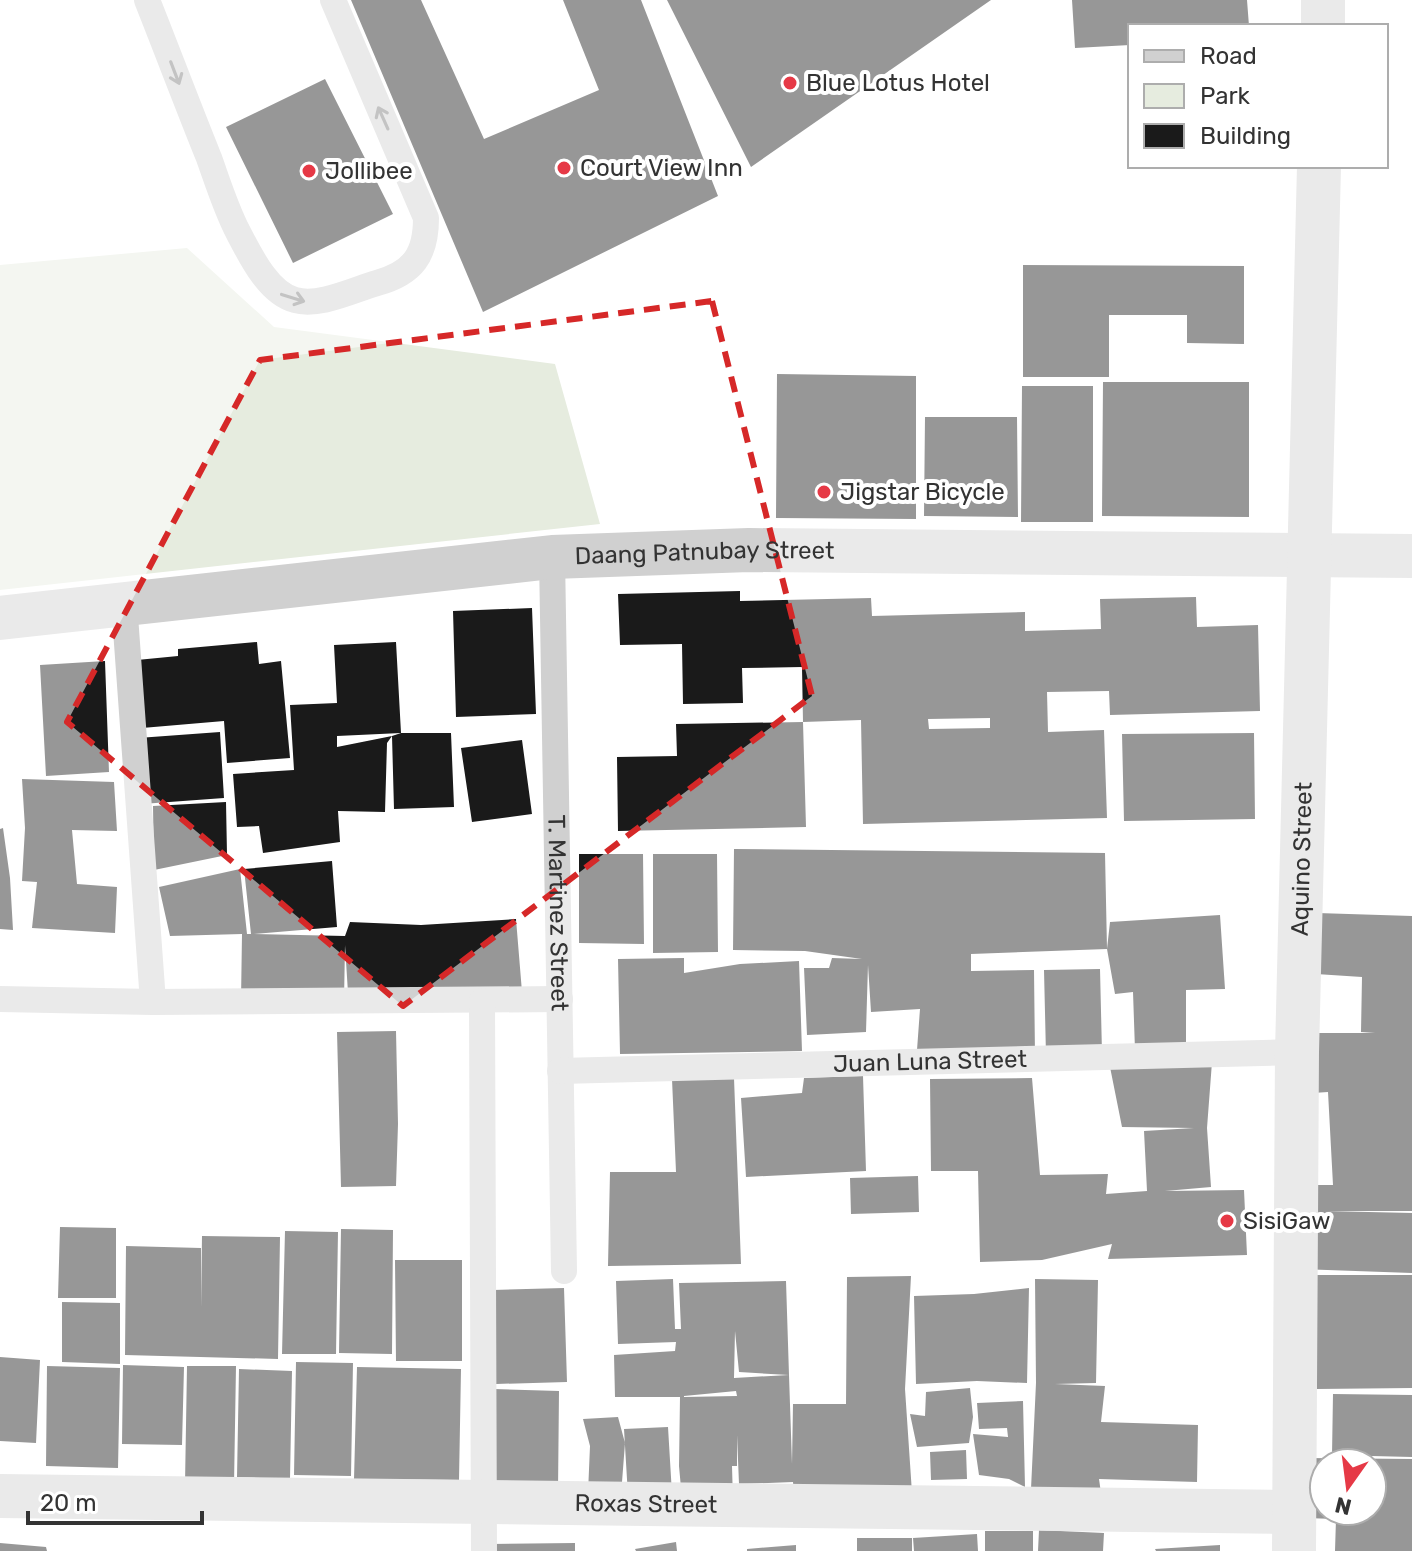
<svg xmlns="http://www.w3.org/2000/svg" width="1412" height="1551" font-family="Rubik,sans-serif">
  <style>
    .green { fill: #e6ecdf }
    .building { fill: #1a1a1a; fill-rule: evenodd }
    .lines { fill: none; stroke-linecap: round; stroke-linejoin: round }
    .lane { stroke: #d0d0d0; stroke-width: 26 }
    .street { stroke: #d0d0d0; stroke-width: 44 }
    .oneway { stroke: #7a7a7a }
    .marked { fill: none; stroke: #d62828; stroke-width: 6; stroke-dasharray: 16 10; stroke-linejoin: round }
    .poi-dot { fill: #e63946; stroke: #fff; stroke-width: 3 }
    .labels { text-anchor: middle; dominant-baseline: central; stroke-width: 8; stroke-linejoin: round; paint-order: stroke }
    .poi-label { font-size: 24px; fill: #333; stroke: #fff; text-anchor: start }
    .street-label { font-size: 24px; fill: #333; stroke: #fff }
  </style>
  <rect width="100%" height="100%" fill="#fff"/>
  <path class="green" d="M187 248 274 327 555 364 600 524 0 590V265Z"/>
  <path class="building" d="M351 0H421L484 139 599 90 563 0H641L718 196 483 312Z
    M667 0H991L751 167Z
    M1072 0H1247L1249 26H1130V45L1075 48Z
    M325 79 393 214 293 263 226 127Z
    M1023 265 1244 266V344L1187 343V315H1109V377H1023Z
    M777 374 916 376V519L776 518Z
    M1103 382H1249V517L1102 516Z
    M1022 386H1093V522H1021Z
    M925 417H1017L1018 517 924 516Z
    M740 591V601L871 598 872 616 1025 612V631L1101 629 1100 599 1196 597 1197 627 1258 625 1260 711 1110 715 1109 691 1047 692 1048 732 1104 730 1107 818 863 824 861 720 803 722 802 667 742 668 743 703 683 704 682 644 620 645 618 594ZM990 718V728L929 729 928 719Z
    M532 608 536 714 456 717 453 611Z
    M257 642 259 664 281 661 290 758 227 763 224 721 142 728 137 660 178 656V649Z
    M396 642 401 733H451L454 807 394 809 392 736 401 733 337 736V747L392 736 387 743 385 812 338 811 340 842 263 853 259 826 237 827 233 774 294 770 290 705 337 703 334 645Z
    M105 661 109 772 46 776 40 665Z
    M803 722 806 827 618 831 617 757 677 756 676 724Z
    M220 732 224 798 142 804 138 738Z
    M1254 733 1255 819 1124 821 1122 734Z
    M522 740 532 814 472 822 461 748Z
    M22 779 114 782 117 831 72 830 77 884 117 887 115 933 32 928 37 882 22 881 25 828Z
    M226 802 227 855 154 870 153 806Z
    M3 828 10 878 13 930 0 929V829Z
    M734 849 1105 853 1107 949 971 954V971L1034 970 1035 1056 917 1050 920 1009 871 1012 868 965 866 1032 807 1035 804 968H829L832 958 862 959 805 951 733 950Z
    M579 854H643L644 944 579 943Z
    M653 854H717L718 952 653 953Z
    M332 861 337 927 254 934 345 936 350 922 421 925 516 919 522 992 348 993 345 945 344 1001 241 1000 242 934 170 936 159 887 240 869 247 934H251L244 869Z
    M1317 913 1412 916V1211H1325L1412 1213V1273L1299 1269 1316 1185H1333L1328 1092 1313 1093 1312 1033H1375L1361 1032 1362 977 1316 974Z
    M1220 915 1225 989 1186 990V1051L1135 1050 1133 992 1115 994 1107 949 1110 922Z
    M684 958V973L740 964 799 961 802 1051 620 1054 618 959Z
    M1100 969 1102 1053 1046 1055 1044 970Z
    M396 1031 398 1124 396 1186 341 1187 337 1032Z
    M1109 1062H1212L1207 1128 1211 1187 1165 1191 1244 1190 1247 1255 1108 1259 1112 1244 1042 1260 980 1262 978 1171H931L930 1079 1032 1078 1040 1175 1108 1174 1106 1194 1147 1191 1144 1131 1194 1128 1122 1127Z
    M863 1076 866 1171 746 1177 741 1098 802 1093 804 1078Z
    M734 1078 741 1264 608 1266 610 1172H676L672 1079Z
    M918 1176 919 1212 851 1214 850 1178Z
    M60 1227 116 1228V1298H58Z
    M341 1229 393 1230 392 1354 339 1353Z
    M285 1231 338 1232 336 1354H282Z
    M202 1236 280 1237 278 1359 125 1355 126 1246 201 1248V1308Z
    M395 1260H462V1361H396Z
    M1315 1275H1412V1388L1317 1389Z
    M911 1276 905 1389 912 1493H794L793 1482 739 1484 737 1435V1466H732L733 1501 682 1499 679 1466 680 1397H615L614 1355 675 1351 676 1342 618 1344 616 1281 673 1279 675 1329H681L679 1283 786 1281 789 1375 739 1372 735 1331 734 1378 789 1375 792 1464 793 1404H846L847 1277ZM736 1391 737 1396 684 1397V1396Z
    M1035 1279 1098 1280 1096 1383 1055 1384 1105 1386 1101 1422 1198 1425 1197 1482 1099 1479 1101 1493 1031 1489 1036 1383Z
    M564 1288 567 1382 496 1384 493 1290Z
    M1029 1288 1027 1383 977 1381 916 1384 914 1296 974 1294Z
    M62 1302 120 1303V1364L62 1362Z
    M0 1357 40 1360 36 1443 0 1441Z
    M296 1362 353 1363 351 1476 294 1475Z
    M123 1365 184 1367 182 1445 122 1444Z
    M47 1366 120 1368 118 1468 46 1466Z
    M187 1366H236L234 1485 185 1484Z
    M357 1367 461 1369 459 1480 354 1479Z
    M239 1369 292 1371 290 1479 237 1477Z
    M970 1388 973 1417 969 1443 917 1447 910 1414 925 1416 926 1392Z
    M494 1389 559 1391 558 1491 493 1490Z
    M1333 1394 1412 1395V1457L1332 1455Z
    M1023 1401 1025 1487 1009 1479 979 1475 973 1434 1008 1437 1007 1428 979 1429 977 1403Z
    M618 1417 625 1443 621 1495 588 1493 590 1446 583 1419Z
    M668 1427 672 1494 628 1496 624 1429Z
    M966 1450 967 1479 931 1480 930 1452Z
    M1305 1458 1412 1459V1551H1335L1336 1519 1305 1518ZM1324 1463H1372V1511H1324Z
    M1039 1530 1104 1533 1103 1551H1038Z
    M985 1531H1033V1551H985Z
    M977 1534 978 1551H914L913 1538Z
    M857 1538H912V1551H857Z
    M676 1542 677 1551H636L635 1549Z
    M0 1543 46 1547 47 1551H0Z
    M575 1543V1551H490V1544Z
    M796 1545V1551H747V1549Z
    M1220 1545V1551H1156L1155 1549Z"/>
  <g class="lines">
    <g class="lane">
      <path d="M147 0C168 53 188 106 209 158 218 183 226 209 238 232 250 255 268 293 295 300 319 307 353 290 377 283 413 273 426 255 426 218L333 0"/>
      <path id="s1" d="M552 557 564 1271"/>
      <path d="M124 602 153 1002"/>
      <path d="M0 999 153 1002 560 999"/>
      <path d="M482 1001 484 1551"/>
      <path id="s2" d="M560 1071 1297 1052"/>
    </g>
    <g class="street">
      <path d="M1323 26V0"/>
      <path id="s3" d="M0 618 552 557 749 550 1412 556"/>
      <path id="s4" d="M0 1496 1294 1512"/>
      <path id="s5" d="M1294 1551 1297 1052 1319 166"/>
    </g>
  </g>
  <defs><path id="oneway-shaft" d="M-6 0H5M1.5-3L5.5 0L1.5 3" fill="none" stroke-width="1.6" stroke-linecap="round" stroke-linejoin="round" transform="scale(2)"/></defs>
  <g class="oneway">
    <use href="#oneway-shaft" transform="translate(175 73) rotate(69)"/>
    <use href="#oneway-shaft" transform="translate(383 118) rotate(-114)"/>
    <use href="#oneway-shaft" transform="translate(293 298) rotate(17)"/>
  </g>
  <path d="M0 0H1412V1551H0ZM712 301 812 696 403 1006 67 722 260 360Z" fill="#fff" fill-opacity=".55" fill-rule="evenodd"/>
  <path class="marked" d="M712 301 812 696 403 1006 67 722 260 360Z"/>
  <g class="poi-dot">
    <circle cx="790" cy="83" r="8"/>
    <circle cx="564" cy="168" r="8"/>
    <circle cx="309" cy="171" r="8"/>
    <circle cx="824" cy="492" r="8"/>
    <circle cx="1227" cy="1221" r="8"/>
  </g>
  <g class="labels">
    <g class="poi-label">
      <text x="806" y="83">Blue Lotus Hotel</text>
      <text x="580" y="168">Court View Inn</text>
      <text x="325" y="171">Jollibee</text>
      <text x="840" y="492">Jigstar Bicycle</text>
      <text x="1243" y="1221">SisiGaw</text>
    </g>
    <g class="street-label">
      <text stroke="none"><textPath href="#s3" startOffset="708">Daang Patnubay Street</textPath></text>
      <text stroke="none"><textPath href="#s5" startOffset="692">Aquino Street</textPath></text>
      <text stroke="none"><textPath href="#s1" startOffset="356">T. Martinez Street</textPath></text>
      <text stroke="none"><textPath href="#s2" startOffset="370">Juan Luna Street</textPath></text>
      <text stroke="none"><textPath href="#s4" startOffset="646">Roxas Street</textPath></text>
    </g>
  </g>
  <rect x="1128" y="24" width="260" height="144" fill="#ffffff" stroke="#adadad" stroke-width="2"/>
  <rect x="1144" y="50" width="40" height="12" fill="#d0d0d0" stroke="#adadad" stroke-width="2"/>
  <text x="1200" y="64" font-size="24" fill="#333333">Road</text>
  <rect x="1144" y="84" width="40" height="24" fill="#e6ecdf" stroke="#adadad" stroke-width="2"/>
  <text x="1200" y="104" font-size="24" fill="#333333">Park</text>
  <rect x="1144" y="124" width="40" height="24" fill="#1a1a1a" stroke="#adadad" stroke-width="2"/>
  <text x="1200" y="144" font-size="24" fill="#333333">Building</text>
  <g transform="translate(1348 1487) rotate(194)"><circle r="38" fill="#ffffff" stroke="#adadad" stroke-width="2"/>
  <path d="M0-6L14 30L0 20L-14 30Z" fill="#e63946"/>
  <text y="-12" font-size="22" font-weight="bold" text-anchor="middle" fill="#333333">N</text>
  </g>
  <path d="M28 1511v12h174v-12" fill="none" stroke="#333333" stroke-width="4"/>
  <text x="40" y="1511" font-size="24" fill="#333333" stroke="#ffffff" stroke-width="6" paint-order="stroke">20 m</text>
</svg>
